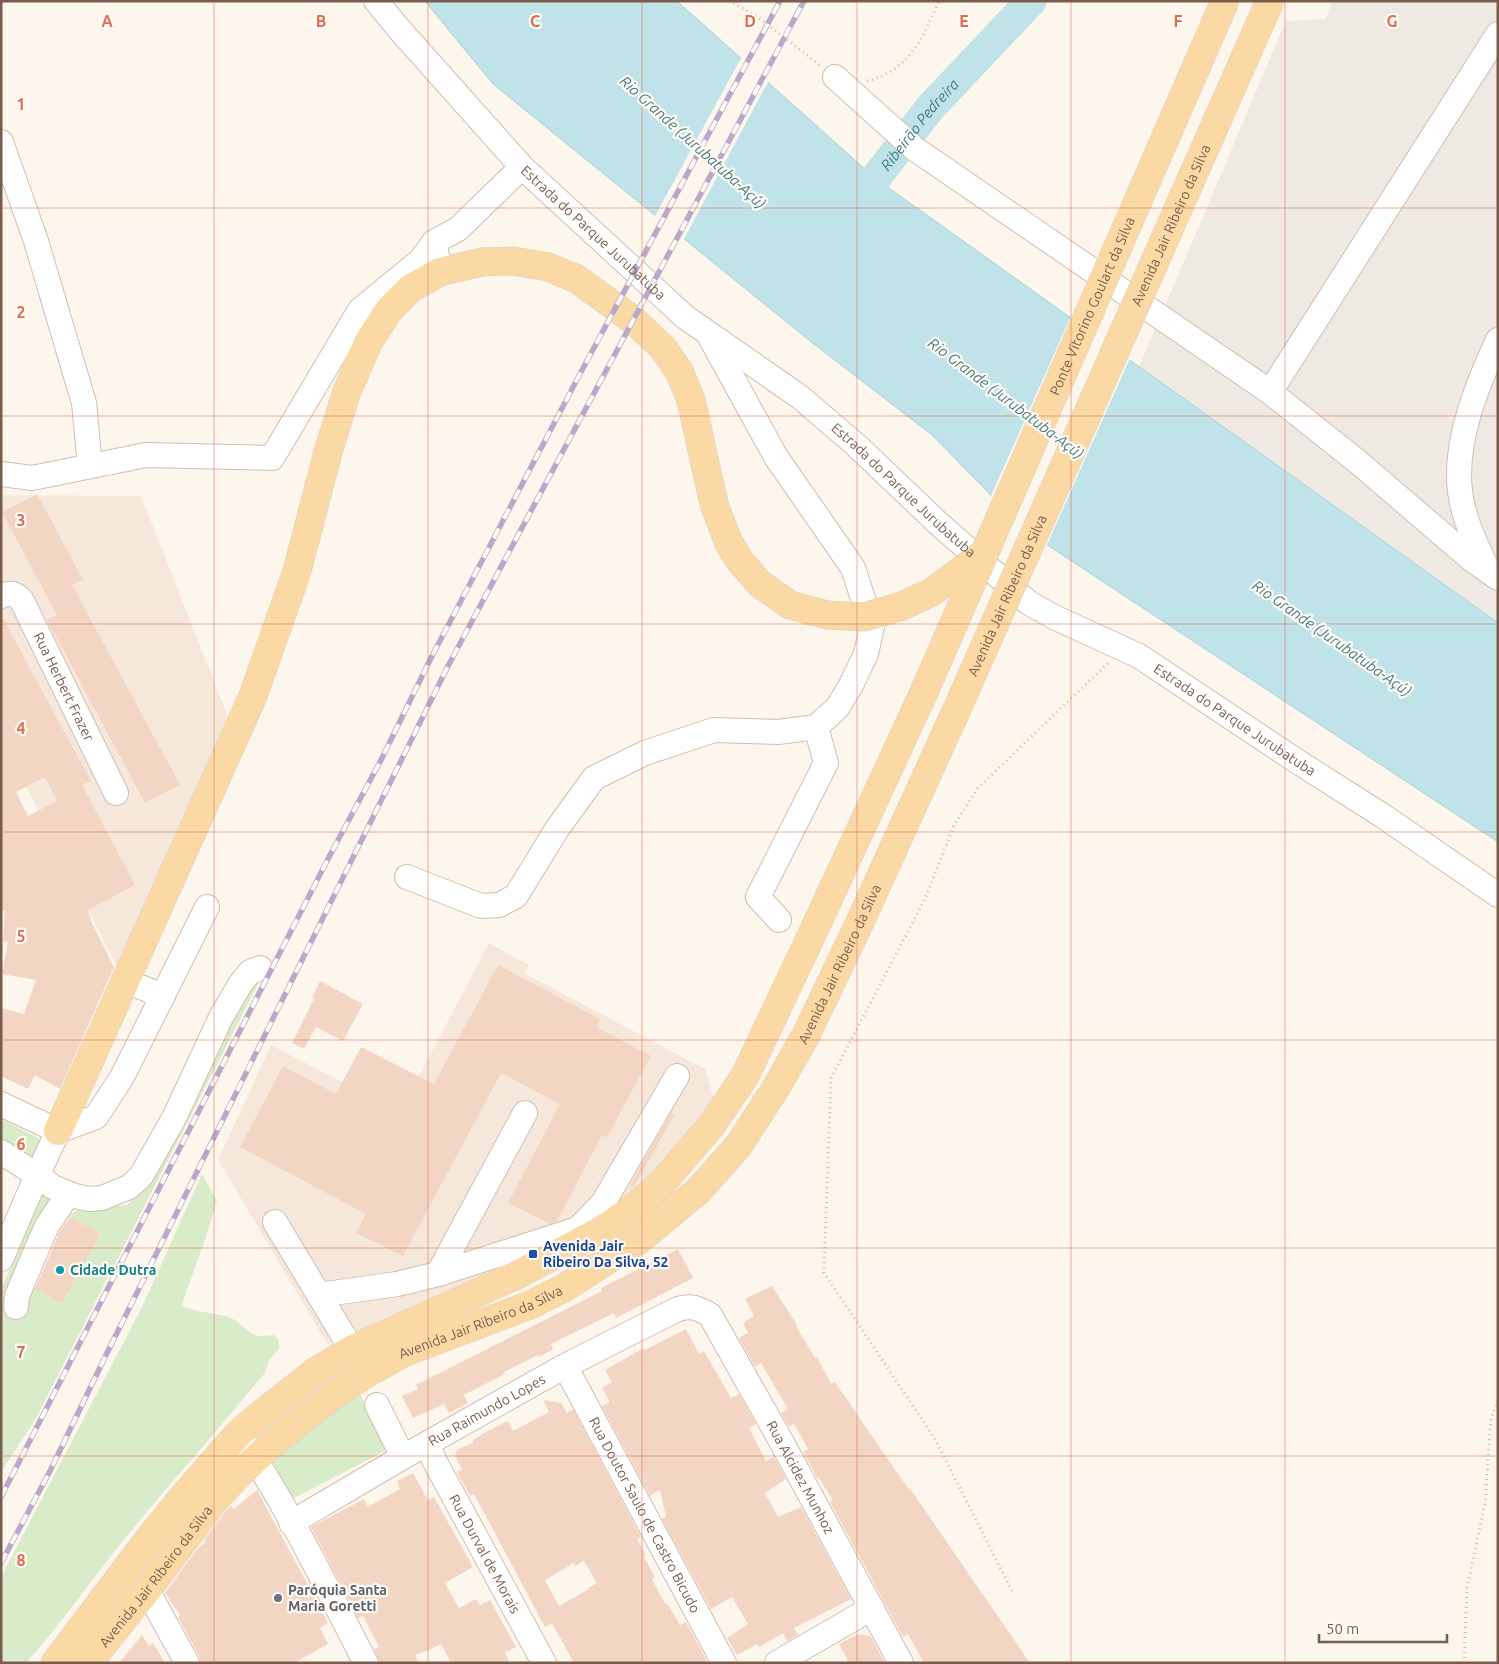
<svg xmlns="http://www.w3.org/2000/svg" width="1499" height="1664" font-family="Ubuntu,sans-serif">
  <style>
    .residential { fill: #f5e8da }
    .industrial { fill: #efe9e4 }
    .green { fill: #d8ecc9 }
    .water { fill: #bfe3e8; stroke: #a5d3da }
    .pier { fill: #fdf6ec }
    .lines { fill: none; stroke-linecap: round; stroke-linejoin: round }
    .river { stroke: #bfe3e8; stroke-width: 31 }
    .building { fill: #f3d5c3; fill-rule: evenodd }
    .minor-casing { stroke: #d1beb0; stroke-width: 26 }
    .major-casing { stroke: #dad1cd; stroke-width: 29 }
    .path { stroke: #d9b8a5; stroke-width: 3; stroke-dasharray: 1 4; stroke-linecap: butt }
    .minor { stroke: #fff; stroke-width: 24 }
    .major { stroke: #fbd9a5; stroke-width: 28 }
    .rail-casing { stroke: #b9a8c9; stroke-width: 5.5 }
    .rail { stroke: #fffaf3; stroke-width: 4; stroke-dasharray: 11; stroke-linecap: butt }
    .major-bridge-casing { stroke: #dad1cd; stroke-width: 29; stroke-linecap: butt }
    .major-bridge { stroke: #fbd9a5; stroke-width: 28 }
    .grid { fill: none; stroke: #dc6d51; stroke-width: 1; stroke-opacity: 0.55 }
    .transit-dot { fill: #1a4fb4; stroke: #fffaf3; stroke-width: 2 }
    .culture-dot { fill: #0f9aa8; stroke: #fffaf3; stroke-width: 2 }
    .worship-dot { fill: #6b7280; stroke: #fffaf3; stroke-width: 2 }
    .labels { text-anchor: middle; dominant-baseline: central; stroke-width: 4.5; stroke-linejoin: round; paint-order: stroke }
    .street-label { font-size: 14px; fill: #7a5c4d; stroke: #fffaf3 }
    .transit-label { font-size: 14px; font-weight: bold; fill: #164399; stroke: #fffaf3; text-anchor: start }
    .culture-label { font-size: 14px; font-weight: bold; fill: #0d838f; stroke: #fffaf3; text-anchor: start }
    .worship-label { font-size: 14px; font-weight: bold; fill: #5b616d; stroke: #fffaf3; text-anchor: start }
    .water-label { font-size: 15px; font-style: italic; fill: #437c86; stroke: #fffaf3 }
    .grid-label { font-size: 16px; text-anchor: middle; font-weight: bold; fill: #dc6d51; stroke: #fffaf3; stroke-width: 4.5; stroke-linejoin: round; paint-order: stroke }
  </style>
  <rect width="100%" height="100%" fill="#fdf6ec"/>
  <path class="residential" d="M1 495 141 496 228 717 122 977 1 736Z
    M489 943 529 965 524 973 705 1069 717 1109 653 1183 592 1230 374 1330 343 1335 328 1345 218 1160 271 1045 400 1112Z"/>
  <path class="industrial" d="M1332 1H1498V623L1139 367 1286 21 1326 19Z"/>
  <path class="green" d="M259 978 258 984 251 998 35 1420 1 1472V1290L39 1199 44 1194 59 1199 30 1286 62 1304 101 1233 68 1216 80 1209 127 1205 138 1192 227 1018Z
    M1 1119 44 1141 33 1160 1 1145Z
    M202 1174 217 1201 205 1240 186 1292 182 1306C197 1313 213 1312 228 1317 241 1321 245 1331 255 1335 260 1337 268 1335 274 1335L279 1340V1349L270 1359 264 1374C219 1429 171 1482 126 1537 92 1579 62 1623 26 1663H1V1577L141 1309Z
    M359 1393 391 1448 292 1499 271 1458Z"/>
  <path class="water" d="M425 1H677L875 178 1498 623V842L1026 531 932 435 810 341 493 84Z"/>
  <path class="pier" d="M742 56 769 80 683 241 654 218Z
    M1071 316 1130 358 1046 547 1024 533 990 498Z"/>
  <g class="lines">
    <path class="river" id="s1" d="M850 211 930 108 1031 1"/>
  </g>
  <path class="building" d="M37 494 83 580 72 585 180 785 145 803 47 620 57 615 2 512Z
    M1 615 91 781 82 785 135 885 88 910 91 921 114 967 60 1089 35 1075 28 1089 1 1076V1008L24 1014 36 980 2 974 8 942 3 941 5 911H1ZM45 777 57 801 28 816 16 792Z
    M498 965 600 1019 596 1027 651 1056 607 1137 602 1135 557 1221 550 1224 508 1203 560 1104 501 1073 403 1256 356 1233 366 1214 240 1147 283 1066 336 1094 361 1047 434 1084Z
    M320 981 363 1004 343 1041 316 1027 304 1049 292 1043 314 999 312 998Z
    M671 1113 674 1115 634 1187 630 1185Z
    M70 1217 101 1233 62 1304 35 1289 59 1233Z
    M678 1249 693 1278 616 1318 614 1313 551 1344 553 1349 539 1357 538 1355 504 1372 505 1374 464 1395 468 1403 449 1413 444 1404 413 1418 402 1396 418 1389 416 1385 602 1291 601 1288Z
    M772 1286 797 1325 796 1326 815 1358 817 1357 831 1384 835 1382 896 1471 910 1491 911 1490 1030 1663H924L908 1634 903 1637 830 1502 833 1500 818 1477 817 1478 803 1452 808 1449 794 1424 789 1427 781 1413 788 1409 761 1363 755 1367 739 1338 748 1333 743 1323 754 1316 745 1299Z
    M686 1329 699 1354 704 1351 731 1398 739 1394 756 1424 749 1428 766 1461 774 1457 786 1479 765 1493 778 1517 801 1507 851 1599 794 1628 798 1635 787 1641 783 1633 759 1647 757 1644 737 1655 727 1638 748 1624 732 1597 711 1609 662 1519 666 1517 660 1490 650 1496 602 1406 610 1402 602 1388 612 1382 605 1370 644 1348 645 1350Z
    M543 1400 561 1403 567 1413 573 1409 641 1537 637 1539 646 1556 644 1557 655 1577 652 1579 665 1604 667 1603 680 1625 686 1622 708 1663H574L552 1623 545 1627 474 1494 470 1496 457 1472 462 1469 455 1456 457 1450 474 1442 473 1440 484 1433 508 1421 513 1431 549 1412ZM584 1561 597 1583 588 1588 589 1589 559 1606 545 1580 574 1563 575 1566Z
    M413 1473 428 1500 434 1497 473 1567 445 1583 459 1608 476 1599 480 1605 490 1600 516 1647 505 1653 510 1663H451L441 1644 429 1650 415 1655 419 1663H380L374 1649 379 1647 363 1616 358 1618 311 1527 364 1499 368 1507 400 1489 397 1481Z
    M257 1490 328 1623 320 1628 328 1644 294 1663H201L199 1656 178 1617 181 1616 165 1593 198 1548 206 1542 204 1540 225 1512 231 1506 234 1509Z
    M858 1634 870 1636 872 1639 885 1663H849L839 1644Z
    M142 1635 149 1646 153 1643 165 1663H119Z"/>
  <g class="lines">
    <g class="minor-casing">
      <g id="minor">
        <path id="s2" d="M376 1 399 29 522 167 685 317 800 397 856 445 939 524 1029 603 1054 617 1139 656 1292 758 1383 816 1498 895"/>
        <path d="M835 77 915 149 1270 392 1358 462 1471 559 1498 578"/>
        <path d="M1 142 36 241 84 403 90 466"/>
        <path d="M437 256 434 242 458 229 522 167"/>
        <path d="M1270 392 1498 34"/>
        <path d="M1 474 32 478 146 455 272 458 360 310 421 260 434 242"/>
        <path d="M1488 571C1477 546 1463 519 1460 491 1454 441 1477 385 1498 340"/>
        <path id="s3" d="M1 596C11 592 15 593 22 601L116 793"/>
        <path d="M407 877 481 906 499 905 516 896 557 829 594 778 645 753 714 730 778 732 816 727 837 708 850 687 866 654 872 626 853 568 776 457 711 339"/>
        <path d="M779 920 758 897 826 763 816 727"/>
        <path d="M126 981 163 996"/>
        <path d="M1 1104 58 1131"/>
        <path d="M58 1131 96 1117 122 1077 207 907"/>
        <path d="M1 1152 37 1175 53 1187 75 1196 89 1199 102 1198 129 1187 141 1176 174 1118 221 1017 241 983 250 972 260 968"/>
        <path d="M275 1222 343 1335 353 1349"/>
        <path d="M1 1259 31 1189 58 1131"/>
        <path d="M438 1274 525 1113"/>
        <path d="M319 1295 397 1284 438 1274 578 1229 603 1203 677 1076"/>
        <path d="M16 1307 17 1296 41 1239 47 1226 68 1194"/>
        <path id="s4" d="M565 1366 724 1663"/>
        <path d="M377 1405 403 1457"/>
        <path d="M238 1434C287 1504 326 1587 366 1663"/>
        <path id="s5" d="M428 1444 433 1458 544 1663"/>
        <path id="s6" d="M291 1523 403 1457 565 1366 678 1309C692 1305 698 1308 710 1315L781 1441 901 1663"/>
        <path d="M147 1590 187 1663"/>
        <path d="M777 1663 872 1608"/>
      </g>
    </g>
    <g class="major-casing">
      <g id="major">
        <path d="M58 1131 253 696 297 571 328 452 347 391 369 341 389 310 411 288 440 272 482 262 513 261 548 267 577 279 633 320 663 348 679 371 691 400 714 504 728 541"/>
        <path d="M55 1663 151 1536 188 1491 238 1434 259 1416 315 1372 353 1349 517 1275 589 1237 610 1225 637 1205 662 1183 711 1126 745 1076 814 930 924 692"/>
        <path id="s7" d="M88 1663 147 1590 213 1502 235 1478 276 1440 331 1397 362 1376 403 1353 530 1305 564 1288 640 1239 698 1191 739 1145 777 1086 805 1037 860 922 957 709"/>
      </g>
    </g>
    <path class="path" d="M729 1 755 15 821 66
      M867 81C909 71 923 37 939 1
      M1012 1591 935 1439 824 1273 831 1078 925 899 954 825 978 788 1108 663
      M1464 1663 1467 1588 1485 1503 1491 1417 1498 1402"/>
    <use href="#minor" class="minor"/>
    <use href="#major" class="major"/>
    <g class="rail-casing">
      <path id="rail" d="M1 1497 329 857 381 760 431 658 581 372 780 1
        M1 1563 50 1471 108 1351 448 666 804 1"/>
    </g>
    <use href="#rail" class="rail"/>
    <g class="major-bridge-casing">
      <g id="major-bridge">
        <path d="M728 541 740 561 760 584 790 605 827 615 864 617 902 606 932 592 981 556"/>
        <path id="s8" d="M924 692 1225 1"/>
        <path id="s9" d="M957 709 1270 1"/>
      </g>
    </g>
    <use href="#major-bridge" class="major-bridge"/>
  </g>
  <path class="grid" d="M214 1V1663M428 1V1663M642 1V1663M857 1V1663M1071 1V1663M1285 1V1663M1 208H1498M1 416H1498M1 624H1498M1 832H1498M1 1040H1498M1 1248H1498M1 1456H1498"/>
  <rect class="transit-dot" x="528" y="1249" width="10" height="10" rx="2.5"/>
  <circle class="culture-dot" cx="60" cy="1270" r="5"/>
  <circle class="worship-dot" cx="278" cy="1598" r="5"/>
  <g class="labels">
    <g class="street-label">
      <text stroke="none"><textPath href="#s9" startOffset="529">Avenida Jair Ribeiro da Silva</textPath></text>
      <text stroke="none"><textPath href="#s2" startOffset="318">Estrada do Parque Jurubatuba</textPath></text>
      <text stroke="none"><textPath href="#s8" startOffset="421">Ponte Vitorino Goulart da Silva</textPath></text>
      <text stroke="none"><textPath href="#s2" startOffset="722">Estrada do Parque Jurubatuba</textPath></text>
      <text stroke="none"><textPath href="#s9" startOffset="124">Avenida Jair Ribeiro da Silva</textPath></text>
      <text stroke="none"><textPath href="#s3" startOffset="119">Rua Herbert Frazer</textPath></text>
      <text stroke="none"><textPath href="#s2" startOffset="1128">Estrada do Parque Jurubatuba</textPath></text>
      <text stroke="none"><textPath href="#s7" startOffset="1055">Avenida Jair Ribeiro da Silva</textPath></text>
      <text stroke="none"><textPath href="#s7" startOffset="530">Avenida Jair Ribeiro da Silva</textPath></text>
      <text stroke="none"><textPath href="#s6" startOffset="226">Rua Raimundo Lopes</textPath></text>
      <text stroke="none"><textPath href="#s6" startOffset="662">Rua Alcidez Munhoz</textPath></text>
      <text stroke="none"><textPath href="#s4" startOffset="169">Rua Doutor Saulo de Castro Bicudo</textPath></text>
      <text stroke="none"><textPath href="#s5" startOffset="124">Rua Durval de Morais</textPath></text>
      <text stroke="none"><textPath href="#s7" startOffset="110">Avenida Jair Ribeiro da Silva</textPath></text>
    </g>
    <g class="transit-label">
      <text x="543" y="1246">Avenida Jair<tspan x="543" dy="16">Ribeiro Da Silva, 52</tspan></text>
    </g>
    <g class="culture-label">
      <text x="70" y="1270">Cidade Dutra</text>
    </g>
    <g class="worship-label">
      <text x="288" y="1590">Paróquia Santa<tspan x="288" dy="16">Maria Goretti</tspan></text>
    </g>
    <g class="water-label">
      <text stroke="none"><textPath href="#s1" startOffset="111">Ribeirão Pedreira</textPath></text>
      <text transform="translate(693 142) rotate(42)">Rio Grande (Jurubatuba-Açú)</text>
      <text transform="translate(1006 398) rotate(37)">Rio Grande (Jurubatuba-Açú)</text>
      <text transform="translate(1332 638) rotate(35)">Rio Grande (Jurubatuba-Açú)</text>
    </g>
  </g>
  <g class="grid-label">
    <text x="107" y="27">A</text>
    <text x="321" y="27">B</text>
    <text x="535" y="27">C</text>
    <text x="750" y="27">D</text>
    <text x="964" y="27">E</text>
    <text x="1178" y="27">F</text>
    <text x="1392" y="27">G</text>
    <text x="21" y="110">1</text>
    <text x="21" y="318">2</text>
    <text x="21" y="526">3</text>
    <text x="21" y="734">4</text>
    <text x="21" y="942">5</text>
    <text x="21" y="1150">6</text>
    <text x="21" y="1358">7</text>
    <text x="21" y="1566">8</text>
  </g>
  <rect width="1499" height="1664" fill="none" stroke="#7a5c4d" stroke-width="5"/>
  <path d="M1319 1634v8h128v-8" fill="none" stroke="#7a5c4d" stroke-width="2.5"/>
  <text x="1326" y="1634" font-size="15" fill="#7a5c4d" stroke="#fffaf3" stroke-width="4" paint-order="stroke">50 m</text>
</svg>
